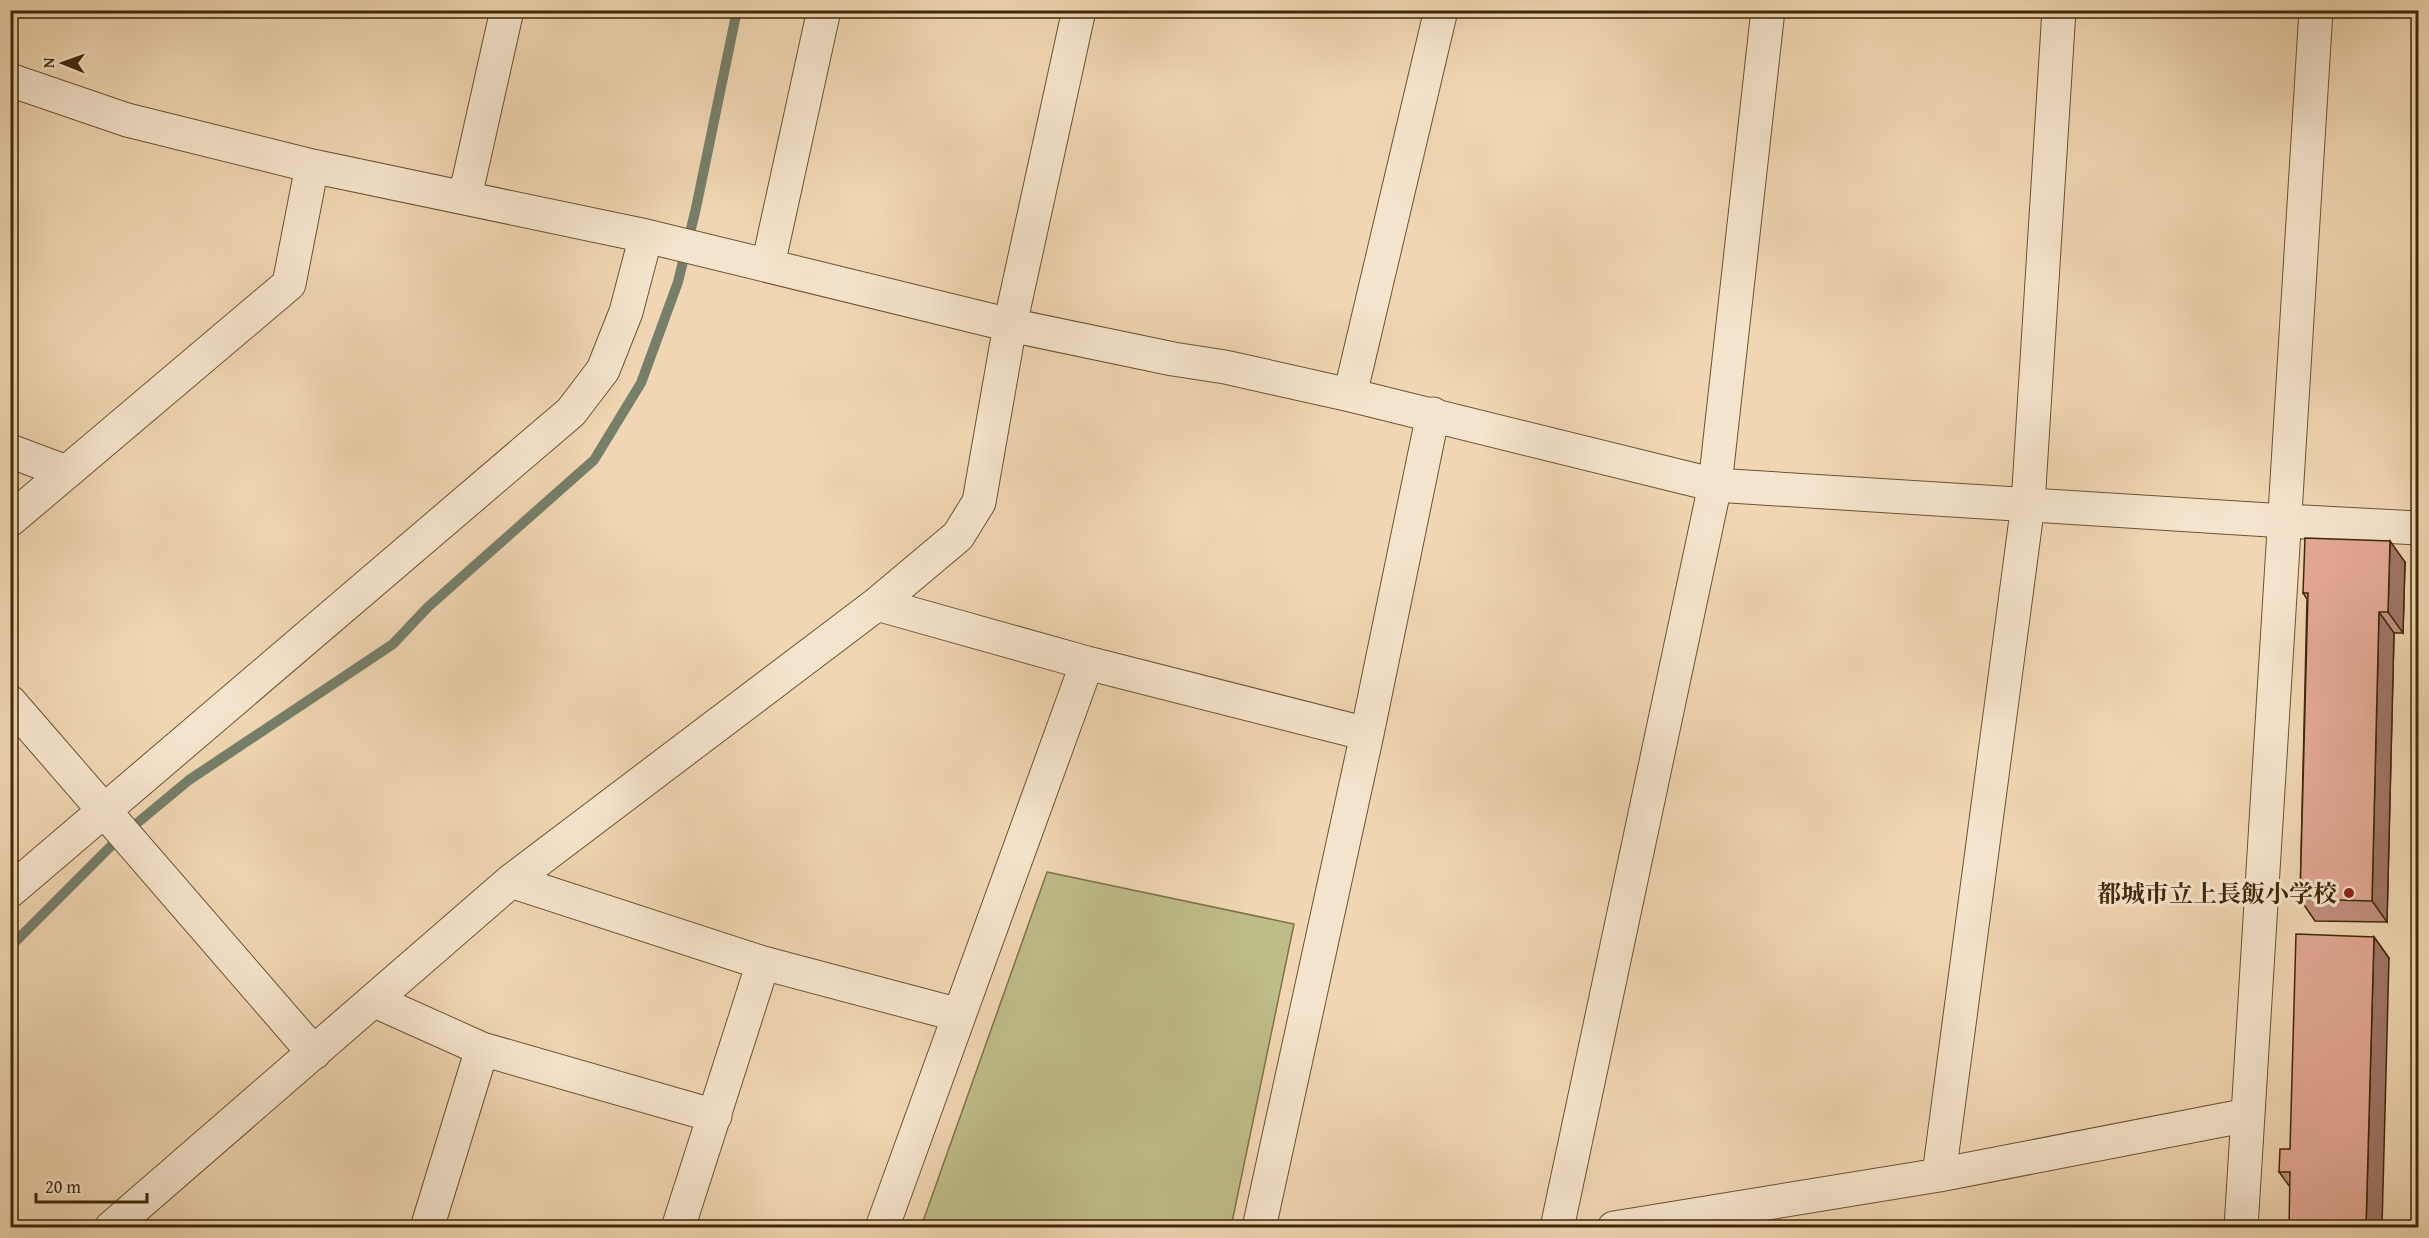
<svg xmlns="http://www.w3.org/2000/svg" width="2429" height="1238" font-family="'Gentium Book Plus','Noto Serif JP',serif">
  <style>
    .green { fill: #bebc89; stroke: #7e7248; stroke-width: 1.5 }
    .lines { fill: none; stroke-linecap: round; stroke-linejoin: round }
    .stream { stroke: #767f69; stroke-width: 10 }
    .minor-casing { stroke: #6b5431; stroke-width: 35 }
    .minor { stroke: #f5e4cd; stroke-width: 33 }
    .wall { fill: #c39180; stroke: #3f2906; stroke-width: 1.5 }
    .shaded-wall { fill: #9f7668; stroke: #3f2906; stroke-width: 1.5 }
    .building { fill: #e3a995; stroke: #3f2906; stroke-width: 1.5 }
    .poi-dot { fill: #8f2418; stroke: #f5e4cd; stroke-width: 2 }
    .labels { text-anchor: middle; dominant-baseline: central; stroke-width: 6; stroke-linejoin: round; paint-order: stroke }
    .poi-label { font-size: 24px; font-weight: bold; fill: #3f2906; stroke: #f5e4cd; text-anchor: end }
  </style>
  <rect width="100%" height="100%" fill="#f0d6b2"/>
  <filter id="stains"><feTurbulence type="fractalNoise" baseFrequency=".00333" numOctaves="4"/><feColorMatrix values="0 0 0 0 .2 0 0 0 0 .09 0 0 0 0 .02 0 0 0 .5 -.17"/></filter>
  <radialGradient id="worn" r=".72"><stop offset=".6" stop-color="#630" stop-opacity="0"/><stop offset="1" stop-color="#630" stop-opacity=".3"/></radialGradient>
  <path class="green" d="M1047 872 1294 924 1231 1227H921Z"/>
  <g class="lines">
    <path class="stream" d="M10 947 118 839 189 780 393 644 428 607 594 460 641 383 678 282 696 208 737 10"/>
    <g class="minor-casing">
      <path id="minor" d="M10 80 127 120 312 166 646 236 1010 325 1173 359 1225 367 1350 395 1715 485 2285 521 2418 528
        M465 197 507 10
        M768 265 824 10
        M1350 395 1441 10
        M10 451 66 472
        M10 520 289 284 312 166
        M877 604 1087 663 1367 734
        M10 702 314 1053
        M511 881 763 963 959 1015
        M10 891 571 412 603 370 626 312 646 236
        M375 1001 482 1049 715 1116
        M1939 1175 2028 504 2059 10
        M111 1228 511 881 877 604 958 536 979 502 1010 325 1079 10
        M427 1228 482 1049
        M678 1228 763 963
        M882 1228 1087 663
        M1259 1228 1367 734 1433 414
        M1557 1228 1715 485 1768 10
        M1614 1228 1939 1175 2248 1115
        M2241 1228 2316 10"/>
    </g>
    <use href="#minor" class="minor"/>
  </g>
  <path class="wall" d="M2405 562 2403 633H2394L2387 922 2315 921 2300 899 2307 599 2303 593Z
    M2374 937 2389 958 2290 1187 2279 1172 2290 1149Z"/>
  <path class="shaded-wall" d="M2390 541 2405 562 2403 633 2388 612Z
    M2379 612 2394 633 2387 922 2372 901Z
    M2374 937 2389 958 2382 1227H2366Z"/>
  <path class="building" d="M2305 538 2390 541 2388 612H2379L2372 901 2300 899 2308 593H2303Z
    M2417 844H2418V903H2415Z
    M2296 934 2374 937 2366 1227H2289L2290 1172H2279L2280 1149H2290Z"/>
  <circle class="poi-dot" cx="2349" cy="893" r="6"/>
  <g class="labels">
    <g class="poi-label">
      <text x="2337" y="893">都城市立上長飯小学校</text>
    </g>
  </g>
  <rect width="2429" height="1238" fill="none" stroke="#f0d6b2" stroke-width="36"/>
  <rect x="12" y="12" width="2405" height="1214" fill="none" stroke="#3f2906" stroke-width="3"/>
  <rect x="18" y="18" width="2393" height="1202" fill="none" stroke="#3f2906" stroke-width="1.5"/>
  <g transform="translate(63 63) rotate(271)" stroke="#f5e4cd" stroke-width="4.5" paint-order="stroke">
  <path d="M0-4.5L10 22L0 15L-10 22Z" fill="#3f2906"/>
  <text y="-9" font-size="16" font-weight="bold" text-anchor="middle" fill="#3f2906">N</text>
  </g>
  <path d="M36 1193v9h111v-9" fill="none" stroke="#3f2906" stroke-width="3"/>
  <text x="45" y="1193" font-size="18" fill="#3f2906" stroke="#f5e4cd" stroke-width="4.5" paint-order="stroke">20 m</text>
  <rect width="100%" height="100%" filter="url(#stains)"/>
  <rect width="100%" height="100%" fill="url(#worn)"/>
</svg>
